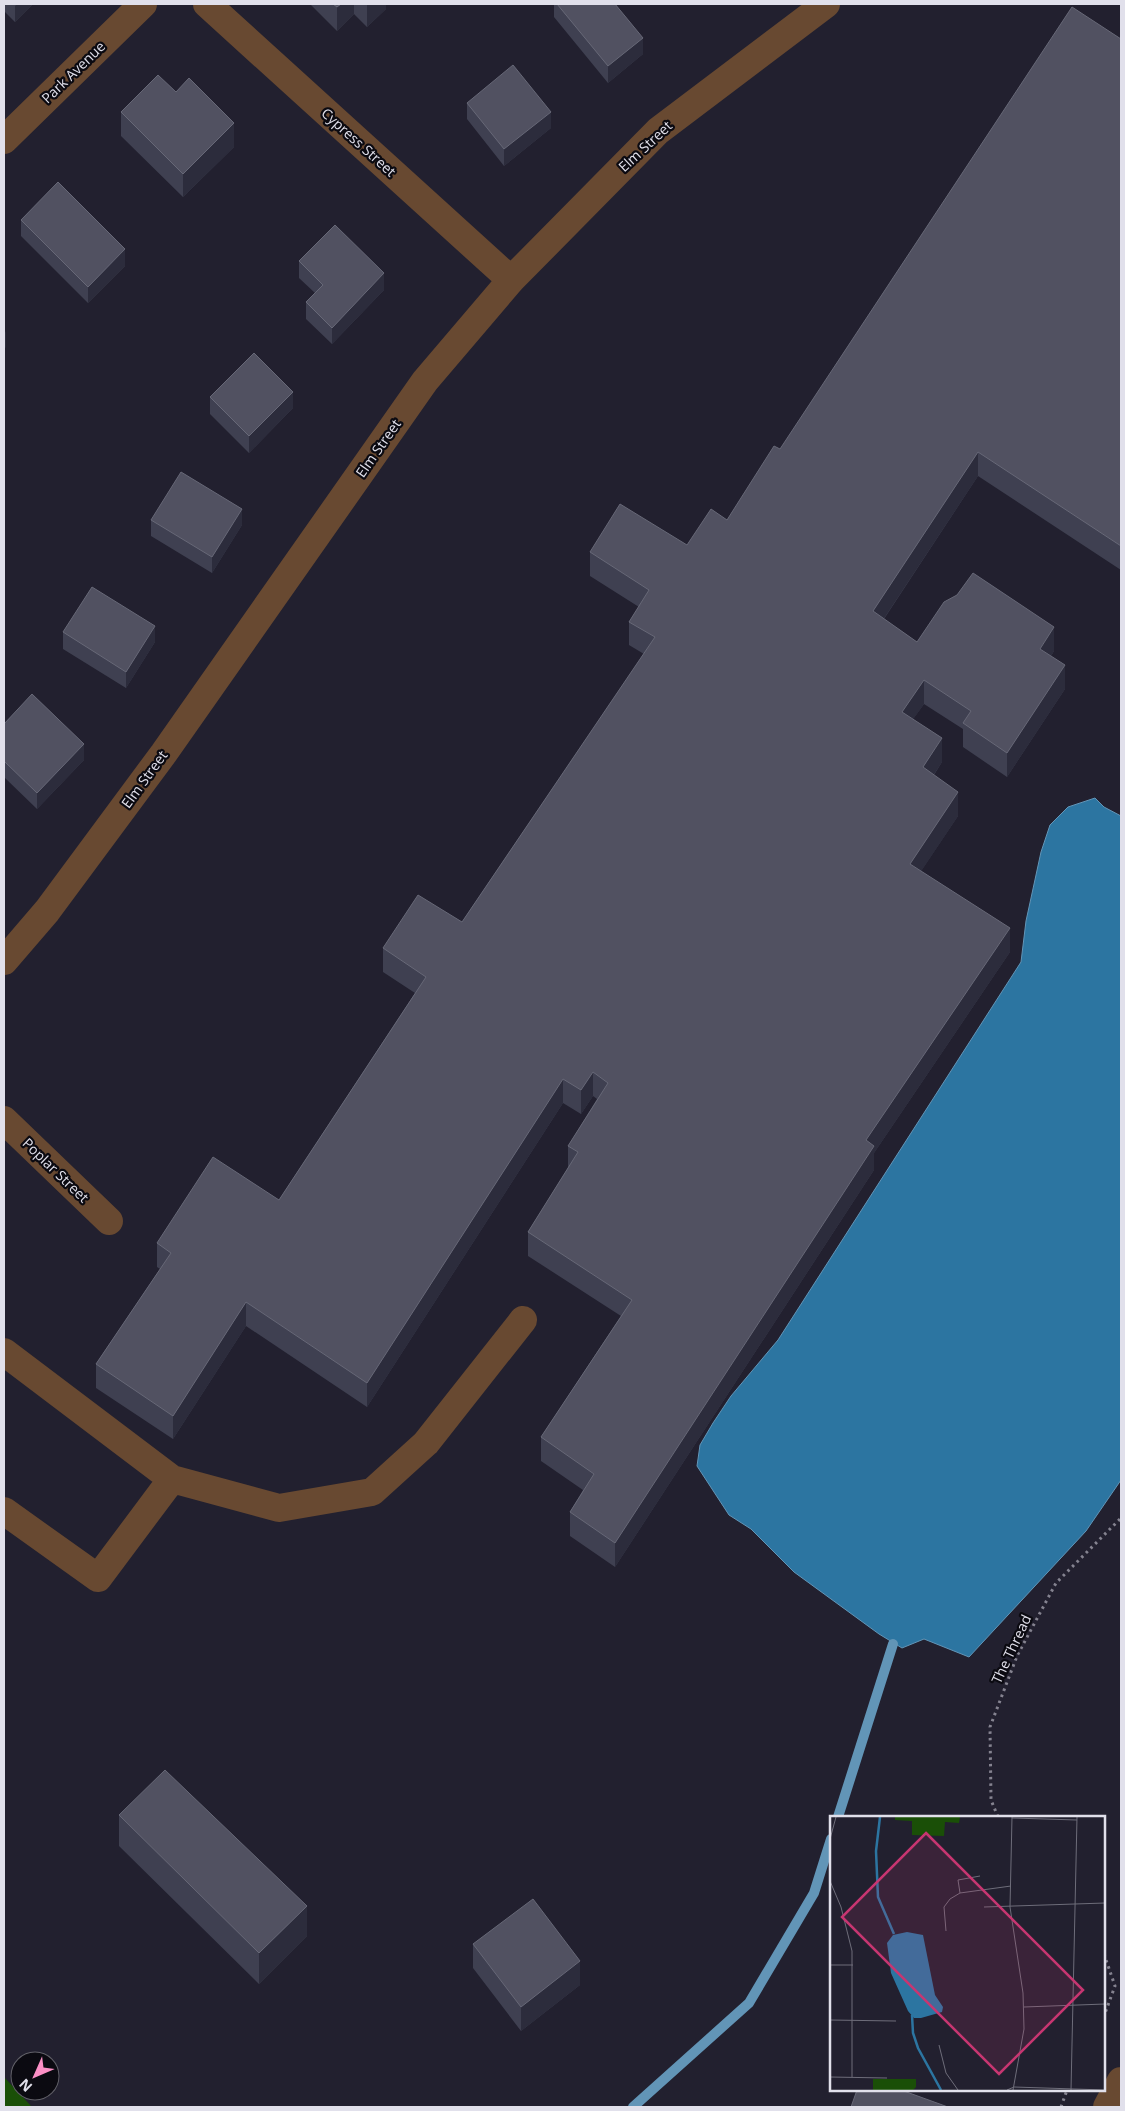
<svg xmlns="http://www.w3.org/2000/svg" width="1125" height="2111" font-family="'Open Sans',sans-serif">
  <style>
    .green { fill: #1a4f07 }
    .water { fill: #2c75a1; stroke: #6295b7 }
    .lines { fill: none; stroke-linecap: round; stroke-linejoin: round }
    .stream { stroke: #6295b7; stroke-width: 10 }
    .path { stroke: #858390; stroke-width: 3; stroke-dasharray: 2.5 4; stroke-linecap: butt }
    .minor { stroke: #684931; stroke-width: 28 }
    .wall { fill: #3f4051 }
    .shaded-wall { fill: #2c2c3c }
    .building { fill: #515161; stroke: #676877 }
    .labels { text-anchor: middle; dominant-baseline: central; stroke-width: 4.5; stroke-linejoin: round; paint-order: stroke }
    .street-label { font-size: 14px; fill: #e1e0eb; stroke: #0b0a11 }
    .inset-river { fill: none; stroke: #2c75a1; stroke-width: 2.5 }
    .inset-road { fill: none; stroke: #6e6d7a; stroke-width: 1 }
    .view { fill: #c73671; fill-opacity: 0.15; stroke: #c73671; stroke-width: 2.5 }
    .inset-edge { fill: none; stroke: #e1e0eb; stroke-width: 2.5 }
  </style>
  <rect width="100%" height="100%" fill="#22202f"/>
  <path class="green" d="M4 2077 32 2107H4Z"/>
  <path class="water" d="M1095 798 1104 807 1121 816V1480L1086 1531 969 1657 924 1639 902 1648 879 1634 794 1572 751 1529 729 1515 697 1466 700 1445 713 1423 731 1396 778 1340 1021 962 1026 921 1041 852 1050 825 1068 807Z"/>
  <g class="lines">
    <path class="stream" d="M838 1817 893 1644
      M633 2107 749 2003 814 1893 831 1839"/>
    <path class="path" d="M998 1817 991 1800 990 1727 1017 1656 1056 1583 1121 1518
      M1104 1954 1115 1986 1104 2016
      M1061 2107 1067 2090"/>
    <path class="minor" d="M207 4 511 280
      M4 140 143 4
      M4 961 47 911 164 753 425 381 511 280 658 131 826 4
      M4 1120 109 1221
      M4 1352 172 1479 279 1508 372 1492 426 1443 523 1320
      M4 1511 98 1578 172 1479
      M1107 2107 1121 2081"/>
  </g>
  <path class="wall" d="M4 4H33L15 22 4 11Z
    M310 4H386V9L367 27 354 14 337 31Z
    M554 4H615L643 54 608 83 554 17Z
    M1121 39V570L978 476 884 619 917 642 1054 651 1051 656 1065 689 1007 777 963 747V729L924 704 913 719 942 762 934 775 958 816 921 871 1010 952 874 1153V1170L615 1567 570 1536V1512L583 1490 541 1461V1437L621 1316 528 1256V1232L568 1168V1146L597 1099 593 1096 581 1114 563 1103 367 1407 246 1326 173 1439 96 1388V1364L160 1269 157 1267V1243L279 1200 415 993 383 972V948L462 922 644 654 629 645V622L639 607 590 576V552L687 545 727 520 780 449Z
    M176 92 234 147 183 197 121 136V112Z
    M467 103 551 128 504 166 467 119Z
    M21 220 125 266 88 303 21 236Z
    M299 261 384 290 332 344 306 319V302L315 293 299 278Z
    M210 397 293 408 249 453 210 414Z
    M151 520 242 525 212 573 151 536Z
    M63 632 155 642 126 688 63 649Z
    M4 724 84 760 37 809 4 777Z
    M119 1815 307 1936 259 1984 119 1846Z
    M473 1944 580 1985 521 2031 473 1968Z"/>
  <path class="shaded-wall" d="M17 4H33L15 22V6Z
    M341 4H354V14L337 31V7Z
    M367 4H386V9L367 27Z
    M643 38V54L608 83V66Z
    M551 112V128L504 166V149Z
    M234 123V147L183 197V174Z
    M125 249V266L88 303V287Z
    M384 273V290L332 344V328Z
    M6 331V347L4 350V334Z
    M293 392V408L249 453V436Z
    M978 452V476L873 635V611Z
    M242 509V525L212 573V557Z
    M155 626V642L126 688V672Z
    M1054 627V651L1040 673V649Z
    M1065 665V689L1007 777V753Z
    M924 680V704L902 735V712Z
    M942 738V762L923 791V767Z
    M84 744V760L37 809V793Z
    M958 792V816L910 888V864Z
    M1010 928V952L874 1153V1170L615 1567V1543L866 1140Z
    M593 1072V1096L581 1114V1090Z
    M563 1079V1103L367 1407V1383Z
    M246 1302V1326L173 1439V1416Z
    M307 1906V1936L259 1984V1953Z
    M580 1961V1985L521 2031V2007Z"/>
  <path class="building" d="M333 4H341L337 7Z
    M557 4H615L643 38 608 66Z
    M1072 7 1121 39V546L978 452 873 611 917 642 944 602 957 595 973 573 1054 627 1040 649 1065 665 1007 753 963 723 971 711 924 680 902 712 942 738 923 767 958 792 910 864 1010 928 866 1140 874 1146 615 1543 570 1512 594 1474 541 1437 632 1300 528 1232 578 1152 568 1146 608 1083 593 1072 581 1090 563 1079 367 1383 246 1302 173 1416 96 1364 171 1253 157 1243 213 1157 279 1200 426 977 383 948 418 895 462 922 655 637 629 622 649 590 590 552 620 504 687 545 711 509 727 520 774 446 780 449Z
    M513 65 551 112 504 149 467 103Z
    M158 75 176 92 189 78 234 123 183 174 121 112Z
    M58 182 125 249 88 287 21 220Z
    M335 225 384 273 332 328 306 302 323 285 299 261Z
    M254 353 293 392 249 436 210 397Z
    M181 472 242 509 212 557 151 520Z
    M92 587 155 626 126 672 63 632Z
    M32 694 84 744 37 793 4 761V724Z
    M165 1770 307 1906 259 1953 119 1815Z
    M533 1899 580 1961 521 2007 473 1944Z
    M857 2090H901L948 2107H851Z"/>
  <g class="labels">
    <g class="street-label">
      <text transform="translate(73 72) rotate(-44)">Park Avenue</text>
      <text transform="translate(359 142) rotate(42)">Cypress Street</text>
      <text transform="translate(645 146) rotate(-43)">Elm Street</text>
      <text transform="translate(378 448) rotate(-55)">Elm Street</text>
      <text transform="translate(144 779) rotate(-54)">Elm Street</text>
      <text transform="translate(56 1170) rotate(44)">Poplar Street</text>
      <text transform="translate(1011 1649) rotate(-65)">The Thread</text>
    </g>
  </g>
  <g transform="translate(830 1816)">
    <rect width="275" height="275" fill="#22202f"/>
    <path d="M65 1H130L129 7 115 6 114 20 82 19V5L65 4ZM43 263H86V271L83 274H43Z" fill="#1a4f07"/>
    <path d="M77 116 93 119 105 179 113 191 112 196 91 202H84L78 195 61 157 57 127 63 119Z" fill="#2c75a1"/>
    <path class="inset-river" d="M50 1 46 35 48 81 64 118M82 199 83 217 88 232 111 274"/>
    <path class="inset-road" d="M182 1 180 91 193 177 194 213 183 274M182 2 247 4M0 23 6 1M0 65 11 91 22 135V261M130 77 128 64 150 60M154 91 275 87M116 115 114 91 120 83 130 77 181 70M0 149H23M194 191 275 188M0 204 66 205M109 229 116 257 128 274M0 261 57 262M177 274 184 271 275 274M241 274 247 1"/>
    <path class="view" d="M96 17 253 174 169 258 12 101Z"/>
    <rect width="275" height="275" class="inset-edge"/>
  </g>
  <rect width="1125" height="2111" fill="none" stroke="#e1e0eb" stroke-width="10"/>
  <g transform="translate(35 2076) rotate(225)"><circle r="24" fill="#0b0a11" stroke="#616068"/>
  <path d="M0-4L9 19L0 12L-9 19Z" fill="#fb8fc5"/>
  <text y="-8" font-size="14" font-weight="bold" text-anchor="middle" fill="#e1e0eb">N</text>
  </g>
</svg>
